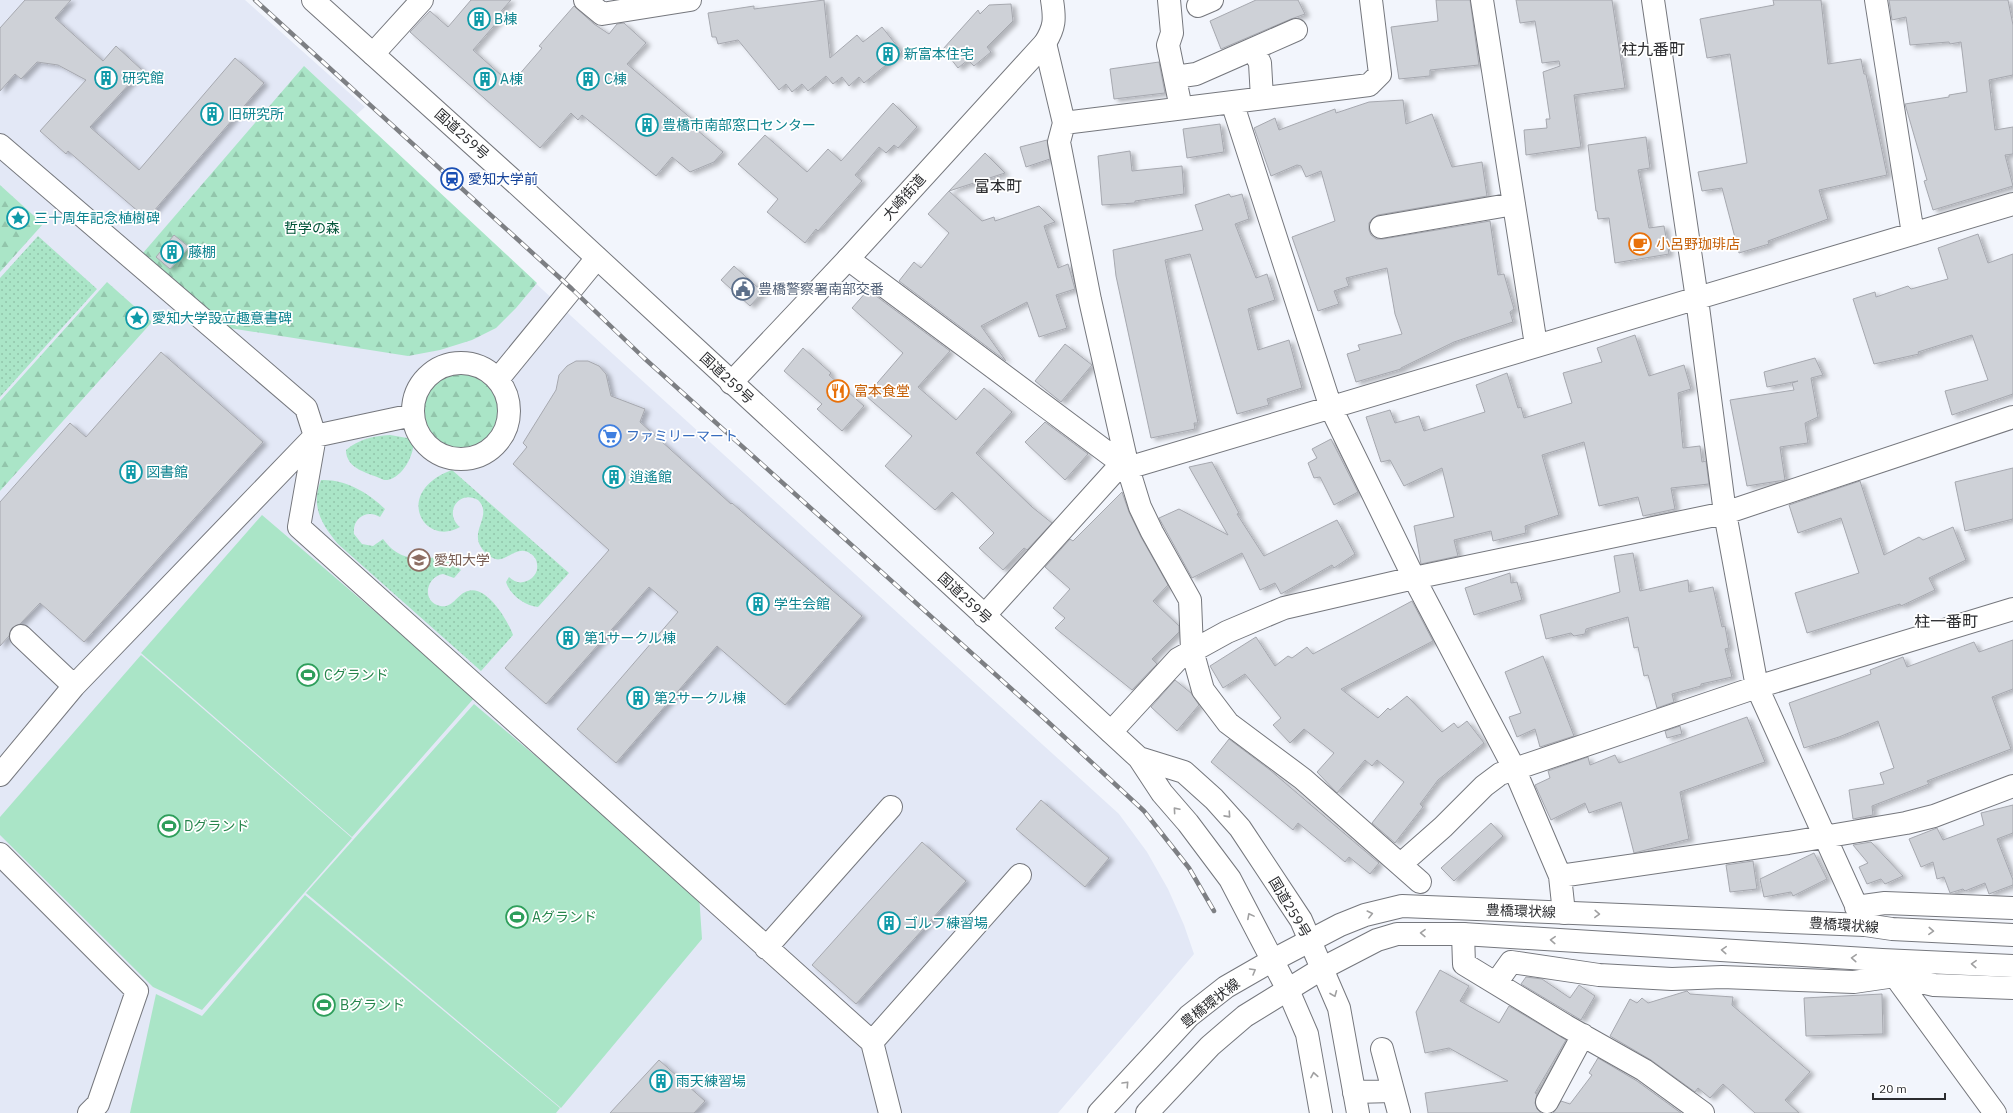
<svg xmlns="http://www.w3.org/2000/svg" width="2013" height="1113" font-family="'IBM Plex Sans','Noto Sans JP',sans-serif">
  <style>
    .built { fill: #e3e8f6 }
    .grass { fill: url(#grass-dots) }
    .forest { fill: url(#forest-firs) }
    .garden { fill: #aae5c7 }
    .building { fill: #ced1d7; stroke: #a6a8af; filter: url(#shadow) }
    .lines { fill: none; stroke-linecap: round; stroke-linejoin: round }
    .minor-casing { stroke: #75777d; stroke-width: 24 }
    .major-casing { stroke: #75777d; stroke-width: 24 }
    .highway-casing { stroke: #75777d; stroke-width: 24 }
    .minor { stroke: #fff; stroke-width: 22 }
    .major { stroke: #fff; stroke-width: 22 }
    .highway { stroke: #fff; stroke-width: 22 }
    .rail-casing { stroke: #7d7f83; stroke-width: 4.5 }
    .rail { stroke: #fff; stroke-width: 3; stroke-dasharray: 9; stroke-linecap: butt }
    .oneway { stroke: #a0a0a1 }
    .labels { text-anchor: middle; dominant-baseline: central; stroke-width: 3.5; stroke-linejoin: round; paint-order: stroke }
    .culture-label { font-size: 14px; fill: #0d838f; stroke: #fff; text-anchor: start }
    .street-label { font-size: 14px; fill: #2b2c2f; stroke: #fff }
    .transit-label { font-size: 14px; fill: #164399; stroke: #fff; text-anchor: start }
    .park-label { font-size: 14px; fill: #015438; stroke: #fff }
    .food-label { font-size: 14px; fill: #c56008; stroke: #fff; text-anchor: start }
    .service-label { font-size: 14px; fill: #4e5e75; stroke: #fff; text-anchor: start }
    .shop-label { font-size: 14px; fill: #366cbe; stroke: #fff; text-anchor: start }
    .education-label { font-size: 14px; fill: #785e54; stroke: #fff; text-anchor: start }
    .leisure-label { font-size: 14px; fill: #27864d; stroke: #fff; text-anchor: start }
    .quarter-label { font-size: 16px; fill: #2b2c2f; stroke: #fff }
  </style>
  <defs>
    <pattern id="grass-dots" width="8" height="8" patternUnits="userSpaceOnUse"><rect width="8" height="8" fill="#aae5c7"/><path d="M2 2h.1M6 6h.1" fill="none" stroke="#92c5ab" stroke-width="1.8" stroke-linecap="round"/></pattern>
    <pattern id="forest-firs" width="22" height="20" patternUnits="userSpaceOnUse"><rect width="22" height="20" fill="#aae5c7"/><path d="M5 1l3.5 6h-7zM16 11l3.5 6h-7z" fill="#92c5ab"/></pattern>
    <filter id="shadow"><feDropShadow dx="4.5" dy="2.5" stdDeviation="2" flood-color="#0004"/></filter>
  </defs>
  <rect width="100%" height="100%" fill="#f2f5fc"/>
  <path class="built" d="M0 0H245L365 107 356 115 559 305 1119 814 1147 852 1168 889 1184 925 1194 954 1058 1113H0Z"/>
  <path class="grass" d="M38 236 97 289 0 397V278Z
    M390 435 413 439C416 454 401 481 384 480 370 473 346 470 346 450 359 439 373 436 390 435Z
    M452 470 569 573 538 607C525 606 510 595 506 582L509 577C516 584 524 584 532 578 536 574 538 570 537 564 537 560 534 556 531 554 516 542 505 567 491 557 460 535 496 518 478 500 459 489 443 513 460 527 424 548 392 492 452 470Z
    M321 480C345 479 369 493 385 509L380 517C367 509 352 518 354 534L362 544 373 546 383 539C410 575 432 543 461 570L454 578 443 574C428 576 421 598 437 605 453 611 456 594 468 591 487 585 508 621 513 635L481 671 338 544C322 525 310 506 321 480Z"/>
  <path class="forest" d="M304 66 537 283 516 308 496 328 472 340 440 350 408 356 223 327 143 253Z
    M0 185 43 224 0 272Z
    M107 282 152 322 0 491V401Z
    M423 412a39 39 0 1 1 78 0a39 39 0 1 1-78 0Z"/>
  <path class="garden" d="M262 515 475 697 352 837 141 653Z
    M141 655 352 838 202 1010 153 987 0 835V817Z
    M474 704 699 894 702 939 561 1108 306 893Z
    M305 895 560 1108 556 1113H130L156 994 202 1016Z"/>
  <path class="building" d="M25 0H71L55 18 103 61 116 46 142 70 90 127 139 170 235 58 264 83 147 219 68 151 66 154 40 131 86 80 58 65 37 62 21 79 15 74 0 91V28Z
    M471 0H511L496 17 499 20 473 50 511 84 542 48 539 46 574 6 594 24 609 34 617 24 624 23 646 43 627 64 693 120 690 124 723 152 714 162 690 172 672 157 656 176 582 115 578 120 571 113 540 148 410 32 430 11 448 27Z
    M824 0 830 58 857 35 863 42 882 27 902 52 864 83 859 77 849 86 842 77 833 84 826 76 808 91 802 84 792 92 786 84 779 90 738 40 718 44 716 37H712L708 13 754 6V9Z
    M1256 0H1298L1305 14 1291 19 1221 49 1210 21Z
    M1436 0H1470L1479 65 1430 70V76L1399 79 1391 27 1438 21Z
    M1516 0H1612L1625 88 1574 95 1581 147 1526 155 1524 130 1547 128 1546 119H1550L1543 72 1560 66 1559 61 1542 63 1535 21 1520 23Z
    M1773 0H1821L1828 64 1861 59 1864 74H1866L1887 175 1819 190 1828 219 1768 241 1769 244 1739 253 1722 188 1702 191 1698 172 1747 163 1730 54 1707 58 1700 19 1774 5Z
    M1889 0H2008L2013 25V75L1989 80 1995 130 2013 127V154L2005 155 2013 186 1933 210 1924 181 1927 180 1905 104 1949 97V95L1967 92 1961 42 1950 44 1949 42 1910 45 1906 17 1892 20Z
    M1011 4 1013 21 987 47 991 52 974 66 968 60 958 68 943 49 978 10 980 14 989 5Z
    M1159 62 1165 93 1114 99 1110 69Z
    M1403 100 1406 124 1432 114 1452 167 1482 162 1487 196 1378 215 1373 218 1369 223V230L1371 235 1376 239H1383L1490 221 1498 275 1504 274 1514 309 1510 312 1513 322 1454 342 1401 368V369L1356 382 1347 354 1360 350 1358 345 1402 334 1395 314 1387 268 1346 278 1349 286 1334 291 1339 304 1318 311 1292 237 1335 221 1321 171 1306 177 1301 166 1297 165 1271 176 1254 128 1275 118 1279 130 1335 109 1336 113 1369 102Z
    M893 103 917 127 898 148 894 145 886 153 879 147 855 175 862 181 818 231 816 229 805 243 767 212 778 199 738 164 765 135 807 172 828 149 841 161Z
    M1220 124 1224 152 1187 158 1183 129Z
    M1646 137 1650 168 1638 170 1649 228 1664 226 1669 254 1615 263 1609 218 1598 219 1597 211H1596L1588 145Z
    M1047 140 1050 159 1026 167 1020 147Z
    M1130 151 1132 171 1182 166 1184 194 1135 201V203L1102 205 1098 156Z
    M985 153 1005 173 949 191 982 221 994 217 995 221 1039 206 1055 222 1044 226 1058 268 1068 264 1075 289 1056 295 1067 328 1039 337 1027 302 981 326 1006 361 899 281 914 262 921 268 949 233 928 214 949 191Z
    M1229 194 1231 197 1242 194 1249 219 1235 224 1256 278 1267 274 1275 300 1248 309 1258 350 1289 340 1302 388 1267 399 1269 405 1237 414 1190 254 1165 260 1198 423H1194L1195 429 1151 438 1116 276 1113 250 1203 230 1195 205Z
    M1978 234 1988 263 2013 254V394L1952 415 1945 391 1988 380 1972 335 1918 352 1919 354 1874 364 1853 299 1875 292 1876 297 1908 286 1911 289 1948 279 1938 248Z
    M174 235 189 247 170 269 156 257Z
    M734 266 763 292 750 306 721 280Z
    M868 290 950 351 918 387 956 420 984 388 1012 412 976 453 1032 507 1052 523 1027 550 1024 548 1003 570 979 548 994 533 952 492 935 510 885 466 912 436 866 396 903 353 852 308Z
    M1635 335 1649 376 1684 365 1691 389 1678 393 1683 448 1700 446 1702 462 1706 461 1709 484 1671 488 1675 509 1643 516 1638 497 1599 506 1584 442 1542 455 1559 515 1525 526 1526 533 1493 541 1491 531 1454 540 1458 556 1421 564 1414 526 1454 517 1442 468 1404 486 1390 460 1381 462 1366 417 1390 410 1395 423 1419 416 1424 431 1485 412 1476 385 1507 373 1518 408 1521 407 1524 418 1572 403 1563 373 1602 362 1597 348Z
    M1065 344 1092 365 1061 402 1035 381Z
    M803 348 831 373 829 375 864 406 842 431 817 409 822 404 784 371Z
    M161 352 263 442 84 642 40 603 20 624 12 628 9 636 0 646V502L70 423 86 437Z
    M1815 358 1823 375 1811 378 1818 417 1805 423 1808 443 1780 447 1785 480 1747 486 1730 400 1794 390 1792 383 1798 381 1767 387 1764 372Z
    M576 361H588L599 366 606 374 611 396 645 409 640 422 731 504 732 503 862 616 785 705 717 646 616 763 577 729 678 612 649 587 546 704 505 668 609 550 513 464 527 447 523 443 556 390 559 375 567 366Z
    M1045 422 1088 454 1065 480 1025 442Z
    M1331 439 1358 492 1334 505 1320 477 1314 478 1308 463 1317 458 1312 449Z
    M1212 462 1239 513 1237 514 1264 556 1337 520 1355 554 1334 568 1332 565 1281 594 1275 583 1260 590 1242 553 1192 578 1159 518 1179 509 1228 535 1189 467Z
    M2013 468V519L1965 531 1955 482Z
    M1860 481 1884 555 1919 537 1923 540 1953 527 1966 560 1929 578 1935 590 1901 606 1900 604 1807 633 1795 593 1859 573 1841 518 1798 533 1789 505Z
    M1122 492 1129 512 1141 537 1168 585 1153 601 1179 626V632L1152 659 1157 664 1132 690 1055 628 1065 618 1053 608 1070 589 1045 567 1070 539 1073 541Z
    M1633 553 1640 591 1688 580 1689 592 1713 587 1722 627 1725 626 1729 648 1725 649 1732 677 1701 684V686L1672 694 1674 702 1657 708 1648 675 1644 676 1638 647 1634 648 1628 617 1586 629 1585 634 1574 636 1571 633 1546 639 1540 615 1620 592 1614 556Z
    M1510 573 1511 583 1517 582 1522 600 1474 615 1465 588Z
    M1412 601 1433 641 1341 689 1378 718 1388 708 1390 710 1407 696 1442 732 1454 723 1458 728 1467 721 1484 743 1438 780 1420 804 1423 807 1395 843 1372 823 1404 782 1377 760 1372 766 1365 760 1337 793 1317 772 1334 753 1304 729 1290 743 1273 725 1281 718 1245 674 1223 688 1210 666 1256 637 1275 666 1288 656 1292 658 1307 647 1313 654Z
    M2013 640V689L1992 697 2011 749 1927 781 1929 784 1872 806 1873 815 1853 819 1849 790 1884 784 1880 773 1894 768 1878 721 1839 737 1804 748 1789 703 1871 674 1870 670 1903 657 1907 667 1974 642 1979 652Z
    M1543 656 1574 736 1540 747 1535 729 1517 737 1509 717 1521 713 1505 672Z
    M1175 680 1191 693 1199 705 1177 731 1151 707Z
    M1747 717 1765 762 1680 792 1689 839 1634 853 1621 802 1589 813 1585 803 1551 820 1535 785 1550 778 1548 771 1588 757 1590 765 1615 755 1619 763Z
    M1680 726 1682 734 1667 738 1665 731Z
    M1229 739 1270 770 1379 863 1370 874 1349 857 1345 862 1298 823 1293 830 1211 762Z
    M1041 800 1109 858 1085 887 1016 829Z
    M2013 805V833L1997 839 2013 880V885L1989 894 1985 883 1965 891 1963 889 1950 893 1944 877 1937 879 1933 862 1921 867 1909 839 1937 828 1943 840 1984 825 1981 813Z
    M1491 823 1503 836 1454 881 1441 868Z
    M922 842 966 881 856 1004 812 965Z
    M1871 842 1903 876 1885 884 1881 879 1867 884 1859 867 1868 863 1853 845Z
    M1814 853 1827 879 1793 896 1791 892 1764 897 1760 879Z
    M1753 861 1757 889 1730 892 1726 865Z
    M1440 970 1469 986 1460 1001 1499 1023 1509 1006 1566 1040 1535 1093 1537 1094 1535 1103 1537 1109 1541 1113H1428L1425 1093 1508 1081 1449 1048 1425 1053 1416 1012Z
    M1526 977 1542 979 1570 998 1579 985 1595 996 1581 1020 1521 984Z
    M1687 991 1690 994 1733 997 1732 1005 1810 1072 1785 1100 1799 1113H1755L1723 1084 1710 1098 1698 1088 1695 1092 1651 1060 1610 1036 1630 999 1637 1003 1642 998 1648 1003Z
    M1882 994 1883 1034 1806 1036 1804 998Z
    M1598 1058 1637 1081 1681 1113H1553L1561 1101 1570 1104 1592 1075 1589 1073Z
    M659 1060 705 1101 694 1113H610Z"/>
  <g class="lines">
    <g class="minor-casing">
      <path id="minor" d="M585 0 602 14 690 0
        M1169 0 1172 33 1168 45 1181 108
        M1482 0 1536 345
        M1653 0 1697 299 1725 513 1757 687 1865 925
        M1876 0 1913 234
        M1198 6 1212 0
        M1045 43 1064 123 1059 142 1090 300 1128 468 1140 507 1152 532 1190 600 1192 650 1203 690 1228 723 1303 779 1420 882
        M1253 49 1260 63 1262 98
        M373 54 422 0
        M1175 77 1196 74 1296 30
        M1232 102 1331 408 1414 578 1514 768 1560 876 1564 913
        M1064 123 1369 85 1380 74 1371 0
        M0 145 306 408 315 436 299 527 872 1042 890 1113
        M1381 227 1514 204
        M848 259 1128 468
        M413 411a48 48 0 1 1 96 0a48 48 0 1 1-96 0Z
        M498 379 597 258
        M984 616 1114 472 2013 204
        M21 636 74 686
        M1111 732 1178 659 1227 632 1284 608 1414 578 1725 513 2013 417
        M0 775 74 686 315 436 413 415
        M0 854 137 991 98 1104 89 1113
        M1401 864 1443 827 1484 786 1500 774 1757 687 2013 609
        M1560 876 1788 843 1906 823 1934 816 2013 786
        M1856 907 1885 903 2013 908
        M1463 934 1464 964 1566 1026 1644 1070 1703 1113
        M766 948 891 807
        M1892 972 1995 1113
        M1496 983 1511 962 1599 975 1672 979 1722 977 1854 982 1895 976 1934 985 2013 988
        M872 1042 1020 875
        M1382 1049 1399 1113
        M1354 1092 1393 1091
        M1547 1102 1583 1035"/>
    </g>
    <g class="major-casing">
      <path id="major" d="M731 383 848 259 1045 43C1055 27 1055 19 1052 0
        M1099 1113 1189 1016 1226 987 1273 960 1340 925 1365 915 1402 906 1865 925 1892 929 2013 935
        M1147 1113 1210 1046 1245 1016 1323 968 1377 940 1397 934H1463L1882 960 2013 966"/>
    </g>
    <g class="highway-casing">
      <path id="highway" d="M313 0 528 194 1139 758 1162 793 1188 823 1230 879 1288 990 1307 1034 1321 1113
        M1139 758 1184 772 1214 799 1240 828 1301 920 1339 1008 1358 1113"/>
    </g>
    <use href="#minor" class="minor"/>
    <use href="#major" class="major"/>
    <use href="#highway" class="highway"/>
    <g class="rail-casing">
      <path id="rail" d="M255 0 572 289 644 358 1046 720 1144 811 1189 868 1214 911"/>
    </g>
    <use href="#rail" class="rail"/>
  </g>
  <defs><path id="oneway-chevron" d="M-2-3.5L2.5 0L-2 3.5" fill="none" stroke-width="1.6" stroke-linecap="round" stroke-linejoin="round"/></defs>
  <g class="oneway">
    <use href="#oneway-chevron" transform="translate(1176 810) rotate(-131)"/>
    <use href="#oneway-chevron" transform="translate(1228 815) rotate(48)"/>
    <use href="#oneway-chevron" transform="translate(1370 914) rotate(-14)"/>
    <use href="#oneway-chevron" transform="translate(1597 914) rotate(2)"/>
    <use href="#oneway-chevron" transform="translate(1250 916) rotate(-118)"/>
    <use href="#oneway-chevron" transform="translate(1931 931) rotate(3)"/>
    <use href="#oneway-chevron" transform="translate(1423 933) rotate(-179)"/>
    <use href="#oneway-chevron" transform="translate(1553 940) rotate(-177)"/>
    <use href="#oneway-chevron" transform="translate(1724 950) rotate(-176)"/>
    <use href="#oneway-chevron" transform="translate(1854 958) rotate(-176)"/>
    <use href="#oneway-chevron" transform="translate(1974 964) rotate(-177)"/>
    <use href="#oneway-chevron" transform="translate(1253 971) rotate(-30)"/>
    <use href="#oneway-chevron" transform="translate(1334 994) rotate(68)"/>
    <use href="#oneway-chevron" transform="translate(1314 1075) rotate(-100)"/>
    <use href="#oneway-chevron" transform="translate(1126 1084) rotate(-47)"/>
  </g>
  <defs>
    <g id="building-ring" transform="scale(1.15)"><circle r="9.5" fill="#fff" stroke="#0f9aa8" stroke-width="1.5"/><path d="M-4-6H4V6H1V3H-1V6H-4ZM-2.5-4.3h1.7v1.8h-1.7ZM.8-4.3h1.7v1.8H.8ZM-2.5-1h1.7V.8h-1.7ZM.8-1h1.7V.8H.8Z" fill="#0f9aa8"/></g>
    <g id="station-ring" transform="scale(1.15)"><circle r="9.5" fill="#fff" stroke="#1a4fb4" stroke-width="1.5"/><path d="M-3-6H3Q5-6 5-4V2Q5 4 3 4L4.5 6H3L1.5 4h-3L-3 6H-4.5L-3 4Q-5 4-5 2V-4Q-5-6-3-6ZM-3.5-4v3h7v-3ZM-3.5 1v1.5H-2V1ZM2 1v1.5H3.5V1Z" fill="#1a4fb4"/></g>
    <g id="sight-ring" transform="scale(1.15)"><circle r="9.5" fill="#fff" stroke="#0f9aa8" stroke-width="1.5"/><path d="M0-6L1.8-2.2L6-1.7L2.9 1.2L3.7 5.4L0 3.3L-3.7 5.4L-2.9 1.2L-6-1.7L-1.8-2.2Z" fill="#0f9aa8"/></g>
    <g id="cafe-ring" transform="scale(1.15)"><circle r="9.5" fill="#fff" stroke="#e8710a" stroke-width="1.5"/><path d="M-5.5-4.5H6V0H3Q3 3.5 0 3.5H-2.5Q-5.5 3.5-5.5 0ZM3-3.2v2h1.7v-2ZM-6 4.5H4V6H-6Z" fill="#e8710a"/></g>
    <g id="civic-ring" transform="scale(1.15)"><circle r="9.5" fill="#fff" stroke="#5c6f8a" stroke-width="1.5"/><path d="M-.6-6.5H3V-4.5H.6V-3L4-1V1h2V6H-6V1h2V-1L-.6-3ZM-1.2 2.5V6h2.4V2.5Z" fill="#5c6f8a"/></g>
    <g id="restaurant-ring" transform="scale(1.15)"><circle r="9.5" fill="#fff" stroke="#e8710a" stroke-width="1.5"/><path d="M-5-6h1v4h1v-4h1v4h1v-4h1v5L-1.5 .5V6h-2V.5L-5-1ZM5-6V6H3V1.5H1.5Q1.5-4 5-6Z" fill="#e8710a"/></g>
    <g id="supermarket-ring" transform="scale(1.15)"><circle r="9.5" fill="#fff" stroke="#3f7fe0" stroke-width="1.5"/><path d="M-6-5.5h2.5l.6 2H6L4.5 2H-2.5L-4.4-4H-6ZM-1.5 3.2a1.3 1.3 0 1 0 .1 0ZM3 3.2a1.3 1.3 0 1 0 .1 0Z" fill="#3f7fe0"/></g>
    <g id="university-ring" transform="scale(1.15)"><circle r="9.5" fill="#fff" stroke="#8d6e63" stroke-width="1.5"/><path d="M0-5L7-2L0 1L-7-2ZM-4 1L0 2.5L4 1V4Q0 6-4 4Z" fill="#8d6e63"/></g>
    <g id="stadium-ring" transform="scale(1.15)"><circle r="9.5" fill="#fff" stroke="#2e9e5b" stroke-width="1.5"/><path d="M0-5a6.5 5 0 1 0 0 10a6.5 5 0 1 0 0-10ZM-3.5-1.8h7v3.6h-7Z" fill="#2e9e5b"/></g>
  </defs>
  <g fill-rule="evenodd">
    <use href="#building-ring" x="479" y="19"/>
    <use href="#building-ring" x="888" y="54"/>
    <use href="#building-ring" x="106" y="78"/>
    <use href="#building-ring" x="485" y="79"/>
    <use href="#building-ring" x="588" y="79"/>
    <use href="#building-ring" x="212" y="114"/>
    <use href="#building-ring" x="647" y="125"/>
    <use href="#station-ring" x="452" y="179"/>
    <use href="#sight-ring" x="18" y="218"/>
    <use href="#cafe-ring" x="1640" y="244"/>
    <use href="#building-ring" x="172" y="252"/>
    <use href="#civic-ring" x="743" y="289"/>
    <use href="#sight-ring" x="137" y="318"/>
    <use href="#restaurant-ring" x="838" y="391"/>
    <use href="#supermarket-ring" x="610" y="436"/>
    <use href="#building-ring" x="131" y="472"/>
    <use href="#building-ring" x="614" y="477"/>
    <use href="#university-ring" x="419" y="560"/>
    <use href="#building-ring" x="758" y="604"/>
    <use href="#building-ring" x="568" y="638"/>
    <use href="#stadium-ring" x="308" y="675"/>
    <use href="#building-ring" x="638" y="698"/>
    <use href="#stadium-ring" x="169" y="826"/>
    <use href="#stadium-ring" x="517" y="917"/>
    <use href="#building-ring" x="889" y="923"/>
    <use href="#stadium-ring" x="324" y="1005"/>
    <use href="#building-ring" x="661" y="1081"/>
  </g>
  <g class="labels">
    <g class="culture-label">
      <text x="494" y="19">B棟</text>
      <text x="904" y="54">新富本住宅</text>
      <text x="122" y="78">研究館</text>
      <text x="500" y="79">A棟</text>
      <text x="604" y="79">C棟</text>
      <text x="228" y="114">旧研究所</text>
      <text x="662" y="125">豊橋市南部窓口センター</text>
      <text x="34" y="218">三十周年記念植樹碑</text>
      <text x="188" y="252">藤棚</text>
      <text x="152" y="318">愛知大学設立趣意書碑</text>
      <text x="146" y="472">図書館</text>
      <text x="630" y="477">逍遙館</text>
      <text x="774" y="604">学生会館</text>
      <text x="584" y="638">第1サークル棟</text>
      <text x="654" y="698">第2サークル棟</text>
      <text x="904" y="923">ゴルフ練習場</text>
      <text x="676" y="1081">雨天練習場</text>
    </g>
    <g class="street-label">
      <text transform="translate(462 134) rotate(42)">国道259号</text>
      <text transform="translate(904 197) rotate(-48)">大崎街道</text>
      <text transform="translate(727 378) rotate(43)">国道259号</text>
      <text transform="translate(965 598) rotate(43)">国道259号</text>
      <text transform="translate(1290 907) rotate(59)">国道259号</text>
      <text transform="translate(1521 911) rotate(2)">豊橋環状線</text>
      <text transform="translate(1844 925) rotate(4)">豊橋環状線</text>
      <text transform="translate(1210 1003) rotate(-38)">豊橋環状線</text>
    </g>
    <g class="transit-label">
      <text x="468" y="179">愛知大学前</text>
    </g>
    <g class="park-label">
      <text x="312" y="228">哲学の森</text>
    </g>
    <g class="food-label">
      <text x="1656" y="244">小呂野珈琲店</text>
      <text x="854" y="391">富本食堂</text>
    </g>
    <g class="service-label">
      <text x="758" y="289">豊橋警察署南部交番</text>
    </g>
    <g class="shop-label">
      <text x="626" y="436">ファミリーマート</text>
    </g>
    <g class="education-label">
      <text x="434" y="560">愛知大学</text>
    </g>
    <g class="leisure-label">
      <text x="324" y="675">Cグランド</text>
      <text x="184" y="826">Dグランド</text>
      <text x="532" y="917">Aグランド</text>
      <text x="340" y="1005">Bグランド</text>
    </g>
    <g class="quarter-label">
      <text x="1653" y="49">柱九番町</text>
      <text x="998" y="186">富本町</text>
      <text x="1946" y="621">柱一番町</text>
    </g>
  </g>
  <path d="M1873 1093v6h72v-6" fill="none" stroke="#2b2c2f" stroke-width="2"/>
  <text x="1879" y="1093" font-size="12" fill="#2b2c2f" stroke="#ffffff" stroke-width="3" paint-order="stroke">20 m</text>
</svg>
